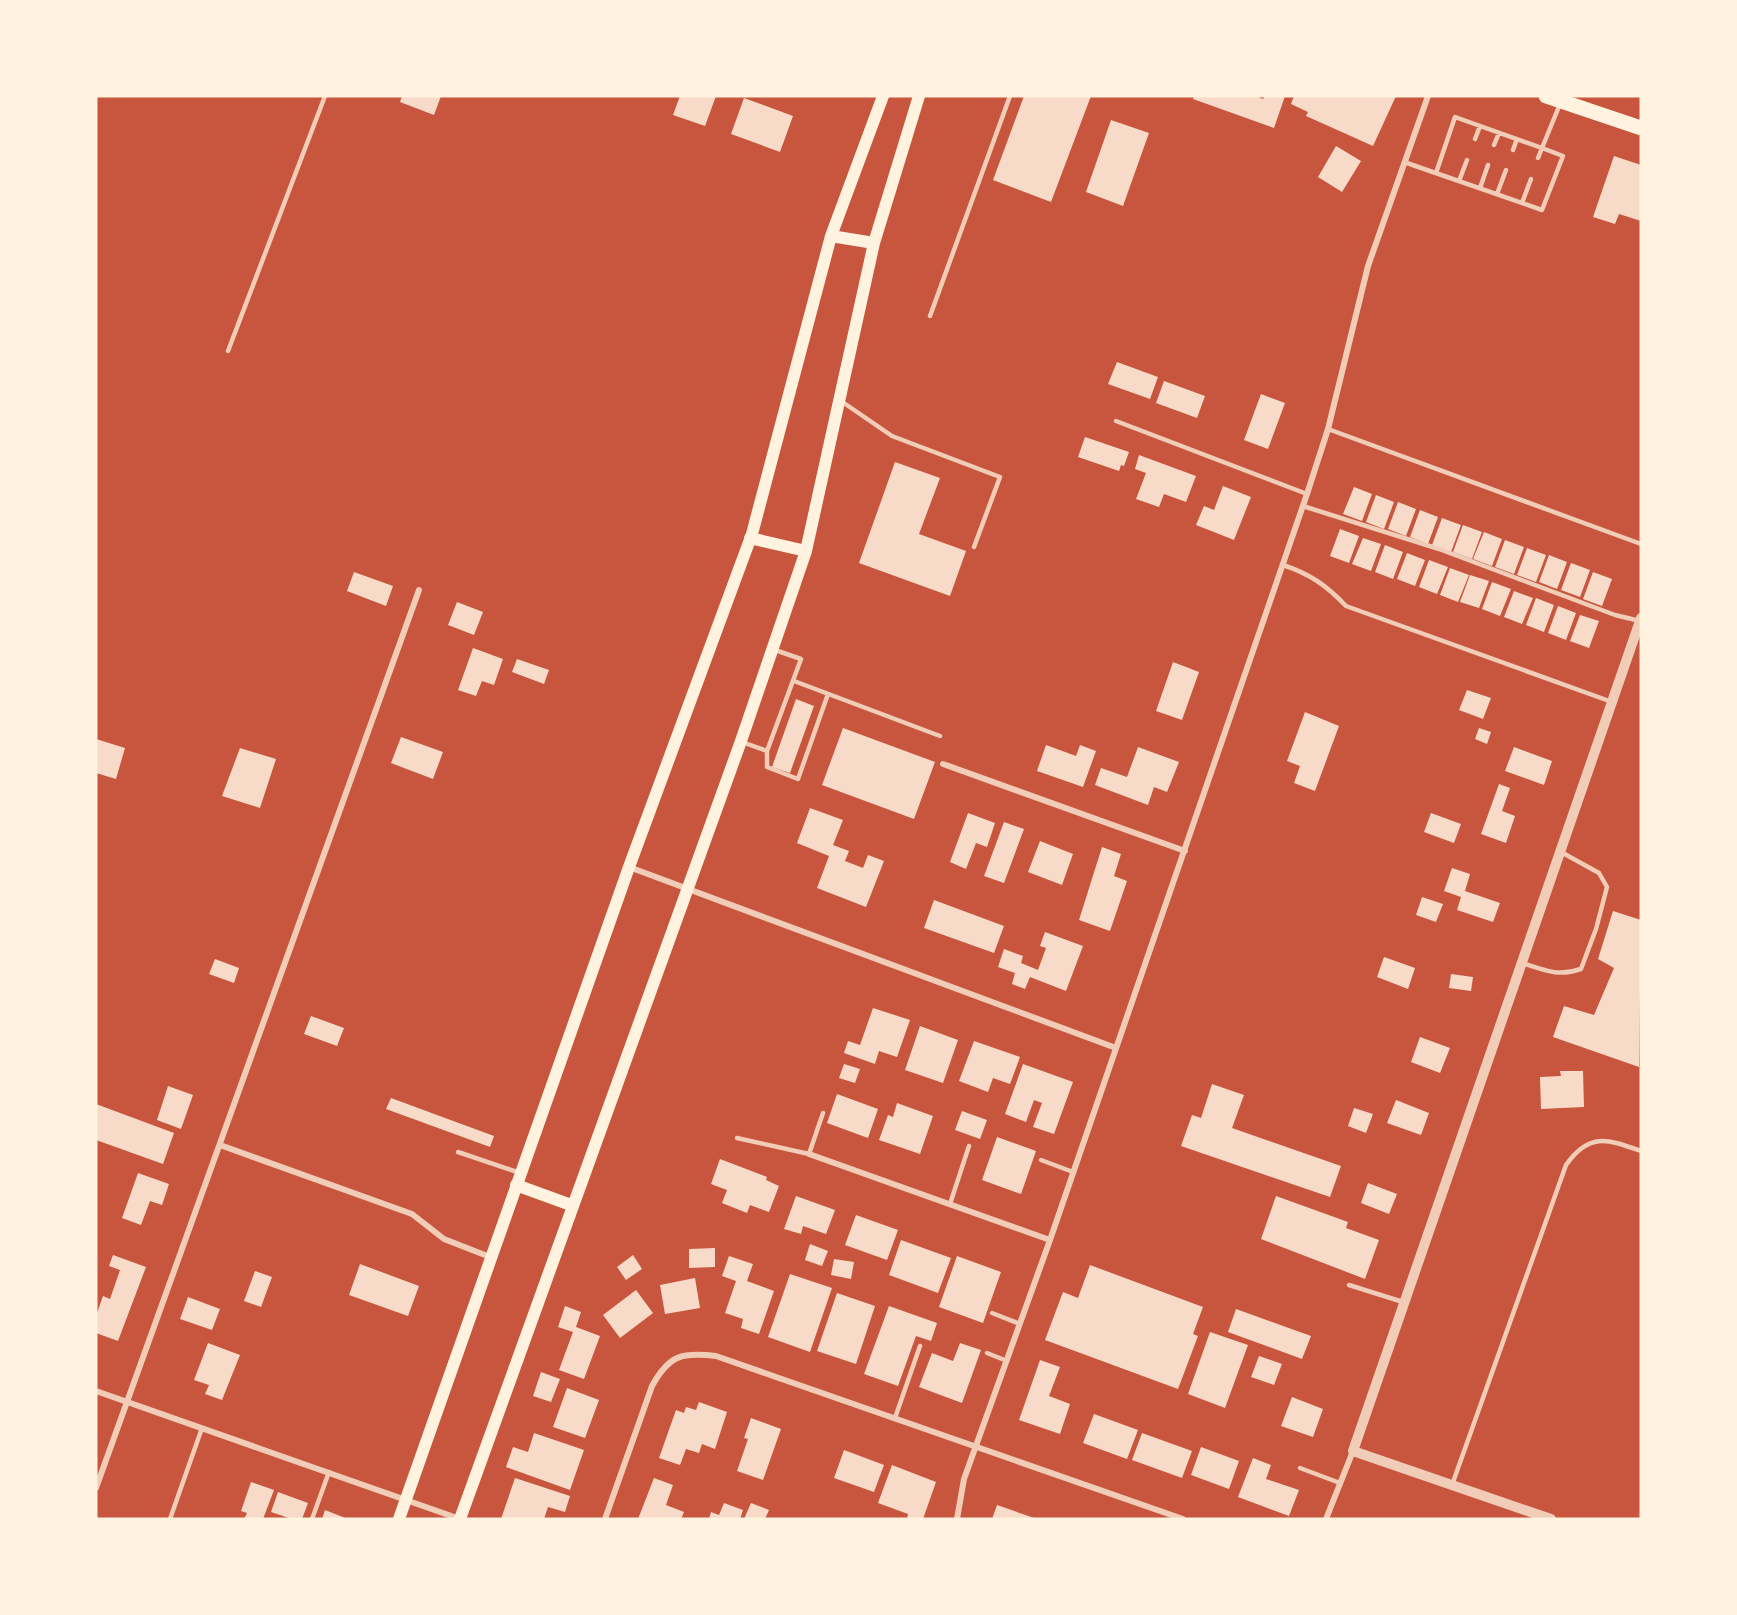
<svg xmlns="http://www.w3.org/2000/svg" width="1737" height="1615" font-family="Arial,sans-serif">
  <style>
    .building { fill: #f7dbc8 }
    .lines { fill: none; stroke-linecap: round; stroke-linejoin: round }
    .service { stroke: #f1ccb7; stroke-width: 4.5 }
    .minor { stroke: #f1ccb7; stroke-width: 6 }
    .tertiary { stroke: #f1ccb7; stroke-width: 10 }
    .secondary { stroke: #fff3e0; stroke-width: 12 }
    .primary { stroke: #fff3e0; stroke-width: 15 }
  </style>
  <rect width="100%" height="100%" fill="#c8553d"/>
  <path class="building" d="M402 96H441L434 115 400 102Z
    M680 96H716L705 126 673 115Z
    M1024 96H1091L1051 202 993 180Z
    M1194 96H1255L1263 99 1265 96H1285L1274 128 1193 99Z
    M1294 96H1396L1373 146 1306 116 1308 112 1291 104Z
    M744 98 793 116 780 152 731 134Z
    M1111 120 1149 133 1123 206 1086 192Z
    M1336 146 1361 161 1342 192 1318 177Z
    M1614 156 1641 165V221L1619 214 1615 224 1593 217Z
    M1117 362 1158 377 1150 399 1108 384Z
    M1164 381 1205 396 1197 418 1156 403Z
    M1261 394 1285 403 1268 449 1244 440Z
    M1085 437 1129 452 1124 466 1121 465 1119 471 1078 457Z
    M1139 455 1196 476 1186 502 1164 494 1159 507 1136 499 1146 473 1135 469Z
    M895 462 940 478 919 534 966 551 950 596 859 563Z
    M1223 486 1251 497 1234 540 1196 525 1204 506 1214 510Z
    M1354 487 1372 494 1362 521 1343 514Z
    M1376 495 1394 502 1384 529 1366 522Z
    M1398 502 1416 509 1406 536 1388 529Z
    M1420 510 1438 517 1428 544 1410 537Z
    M1442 518 1461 525 1451 552 1432 545Z
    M1463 525 1482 532 1472 559 1453 552Z
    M1340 529 1359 536 1349 563 1330 556Z
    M1484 532 1502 539 1492 566 1473 559Z
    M1363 538 1381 544 1371 571 1352 564Z
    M1505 540 1524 547 1514 574 1495 567Z
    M1385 545 1403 552 1393 579 1375 572Z
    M1527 548 1546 555 1536 582 1517 575Z
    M1407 553 1425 560 1415 586 1397 579Z
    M1549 555 1567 562 1557 589 1539 582Z
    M1429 560 1448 567 1437 594 1419 587Z
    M1571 563 1590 570 1580 597 1561 590Z
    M1450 568 1469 575 1458 602 1440 595Z
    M354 572 393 586 386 606 347 591Z
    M1593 572 1612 579 1602 606 1583 599Z
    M1470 575 1489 581 1479 608 1460 602Z
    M1492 582 1511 589 1500 616 1482 609Z
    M1514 591 1533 598 1522 624 1504 617Z
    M1536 598 1554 605 1544 632 1526 625Z
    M457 602 483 612 474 635 448 625Z
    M1558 606 1576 613 1566 640 1548 633Z
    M1580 615 1599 621 1589 648 1570 641Z
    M473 648 503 659 494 685 482 681 476 696 458 690Z
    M517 659 549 670 544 684 512 672Z
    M1173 662 1199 672 1182 720 1156 711Z
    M1467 690 1491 698 1483 719 1459 710Z
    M796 699 814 706 790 773 772 767Z
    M1305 712 1339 726 1315 791 1294 783 1300 766 1287 761Z
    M843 728 935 762 914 819 822 785Z
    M1479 728 1491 732 1487 744 1475 739Z
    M401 737 443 752 433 779 391 763Z
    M96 739 125 748 116 779 96 773Z
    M1046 745 1076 756 1080 745 1096 751 1083 787 1037 771Z
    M1138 747 1179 762 1167 792 1154 787 1148 805 1095 785 1101 768 1127 777Z
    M1514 747 1552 761 1544 785 1505 771Z
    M240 748 276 759 260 808 222 796Z
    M1499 784 1510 788 1502 811 1515 816 1506 843 1481 834Z
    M810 808 843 820 833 845 849 851 845 861 863 868 868 855 884 861 866 907 817 888 829 856 797 843Z
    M968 813 995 823 987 847 976 843 966 869 950 862Z
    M1431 813 1461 824 1454 843 1424 832Z
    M1004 822 1024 829 1004 883 984 876Z
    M1040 841 1073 854 1062 885 1028 872Z
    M1102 847 1121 854 1114 876 1127 881 1110 931 1079 920Z
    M1452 868 1470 874 1465 891 1500 903 1493 922 1457 910 1461 897 1444 891Z
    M1422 897 1443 904 1436 922 1416 915Z
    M934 900 1004 926 994 953 924 928Z
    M1613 911 1641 920 1639 1067 1553 1037 1564 1006 1594 1015 1614 968 1598 959Z
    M1045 932 1083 946 1066 991 1030 977 1025 989 1012 984 1015 973 998 967 1004 949 1023 956 1021 963 1038 970 1046 948 1040 946Z
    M1384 957 1415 968 1408 989 1377 977Z
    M215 959 239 968 234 983 209 974Z
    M1451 974 1473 977 1471 991 1449 988Z
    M873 1008 910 1020 897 1057 879 1051 875 1064 844 1053 848 1041 860 1045Z
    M311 1016 344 1028 337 1046 304 1034Z
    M920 1026 958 1040 943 1083 905 1070Z
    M1420 1037 1450 1048 1440 1073 1411 1062Z
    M974 1041 1020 1057 1010 1084 993 1078 988 1092 959 1081Z
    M844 1064 860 1069 855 1083 839 1078Z
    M1023 1064 1073 1082 1054 1134 1033 1127 1042 1103 1034 1100 1026 1122 1005 1114Z
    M1560 1071H1583L1584 1107 1541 1109 1540 1077 1561 1076Z
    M1212 1084 1244 1095 1232 1128 1341 1166 1330 1197 1181 1146 1192 1115 1201 1118Z
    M168 1086 193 1095 181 1129 157 1120Z
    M837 1094 878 1109 868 1138 827 1123Z
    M391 1098 494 1136 490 1147 386 1109Z
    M1396 1100 1429 1113 1421 1135 1387 1123Z
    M897 1103 933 1116 920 1154 879 1140 888 1115 893 1117Z
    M96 1104 174 1133 163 1164 96 1140Z
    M1354 1108 1373 1114 1366 1133 1348 1126Z
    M962 1111 987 1120 980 1139 955 1130Z
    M997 1137 1036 1151 1021 1194 982 1180Z
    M720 1159 767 1177 766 1180 779 1186 769 1212 750 1205 747 1213 722 1203 727 1190 711 1184Z
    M138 1173 169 1184 162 1205 150 1201 141 1225 122 1218Z
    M1368 1183 1397 1194 1389 1214 1361 1203Z
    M796 1196 835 1210 826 1234 803 1226 801 1234 784 1229Z
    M1276 1196 1348 1222 1346 1228 1379 1240 1365 1279 1261 1239Z
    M856 1215 898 1230 887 1260 845 1245Z
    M901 1240 951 1258 938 1293 889 1275Z
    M810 1244 828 1251 822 1266 805 1260Z
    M715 1248V1267L689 1268V1249Z
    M113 1255 146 1267 118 1341 96 1333V1316L103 1296 110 1299 120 1270 109 1266Z
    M633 1255 642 1269 626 1280 617 1267Z
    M729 1256 753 1264 747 1281 774 1291 759 1334 741 1328 743 1319 725 1313 736 1281 722 1276Z
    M957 1256 1001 1272 983 1323 939 1307Z
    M834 1259 854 1262 851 1279 831 1275Z
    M360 1264 419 1286 408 1316 349 1295Z
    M1090 1265 1203 1307 1193 1334 1198 1336 1178 1389 1045 1340 1063 1292 1078 1298Z
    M255 1271 272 1277 261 1307 244 1301Z
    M790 1274 832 1288 810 1352 768 1337Z
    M695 1278 700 1308 665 1314 660 1285Z
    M636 1290 653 1313 620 1338 603 1315Z
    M837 1293 875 1306 856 1364 817 1351Z
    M188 1297 220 1309 212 1330 180 1319Z
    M565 1306 581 1312 576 1327 600 1336 584 1379 559 1370 573 1332 558 1327Z
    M889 1306 937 1323 931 1341 916 1336 898 1386 864 1374Z
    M1236 1309 1311 1336 1302 1359 1228 1332Z
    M1210 1332 1248 1345 1225 1408 1188 1394Z
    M208 1343 240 1355 222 1400 205 1394 209 1385 194 1380Z
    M960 1343 981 1350 962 1403 919 1387 932 1353 953 1361Z
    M1259 1356 1282 1364 1274 1385 1251 1377Z
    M1040 1360 1060 1367 1049 1396 1070 1404 1060 1434 1019 1420Z
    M541 1372 560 1379 551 1402 533 1396Z
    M567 1388 599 1400 585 1438 553 1427Z
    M1292 1397 1323 1409 1313 1437 1281 1426Z
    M699 1402 727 1412 715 1449 702 1444 699 1453 686 1449 680 1465 659 1458 676 1410 684 1413 686 1407 696 1410Z
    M1094 1414 1138 1430 1127 1459 1083 1443Z
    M751 1418 781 1429 763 1480 737 1471 748 1439 744 1438Z
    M534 1433 584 1450 570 1490 506 1467 513 1447 528 1452Z
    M1142 1433 1192 1451 1182 1478 1132 1460Z
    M1201 1447 1239 1461 1229 1489 1191 1475Z
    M844 1450 884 1465 874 1492 834 1478Z
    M1253 1458 1271 1465 1266 1479 1299 1490 1289 1516 1238 1497Z
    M892 1465 936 1482 923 1519H907L908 1514 878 1503Z
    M515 1478 570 1496 565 1512 548 1507 544 1519H501Z
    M654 1478 673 1485 666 1505 684 1512 681 1519H638Z
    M251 1482 274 1490 263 1519H244L247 1513 241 1511Z
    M278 1492 308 1503 302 1519H292L271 1512Z
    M724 1503 743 1510 740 1519H709L711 1512 719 1515Z
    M751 1503 769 1510 765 1519H744Z
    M997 1505 1037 1519H992Z
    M325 1510 348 1519H322Z"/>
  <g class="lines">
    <path class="service" d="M1475 139 1480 126
      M1494 145 1499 133
      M1513 150 1517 139
      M1404 162 1542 210 1563 156 1542 148 1538 158
      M1436 173 1455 117 1542 148 1560 104
      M1459 181 1467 160
      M1480 188 1488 165
      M1497 194 1506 170
      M1522 203 1531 179
      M930 316 1010 96
      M228 351 325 96
      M841 401 892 436 1000 477 974 547
      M1116 421 1307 494
      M1328 429 1641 544
      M1303 506 1439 549 1615 615 1640 621
      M1283 565C1310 574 1326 585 1346 606L1612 702
      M794 681 940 736
      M742 742 767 751 801 659 775 650
      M767 751V767L798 779 828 694
      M1522 963C1544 970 1558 977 1581 969L1596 929 1607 887 1599 873 1561 852
      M737 1138 809 1154 823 1113
      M458 1152 520 1173
      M1041 1160 1073 1172
      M950 1204 969 1146
      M1349 1285 1403 1302
      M992 1313 1020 1324
      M987 1353 1007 1361
      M895 1418 920 1346
      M1300 1468 1340 1483
      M1452 1485 1566 1165C1589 1132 1607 1139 1641 1151
      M170 1519 202 1428
      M312 1519 329 1472"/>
    <path class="minor" d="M943 764 1185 851
      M629 867 1116 1048
      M220 1145 412 1214 444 1239 490 1257
      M809 1154 1050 1240
      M96 1391 460 1519
      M96 1488 419 590
      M605 1519 652 1386C669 1355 682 1352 716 1356L1183 1519
      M957 1519 964 1479 1050 1240 1307 494 1328 429 1368 266 1428 96
      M1326 1519 1353 1451"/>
    <path class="tertiary" d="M1551 1519 1353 1451 1641 618"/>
    <path class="secondary" d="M831 236 874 243
      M750 538 806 551
      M516 1185 571 1205
      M399 1519 629 867 752 534 831 236 883 96
      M460 1519 741 741 806 551 874 243 919 96"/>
    <path class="primary" d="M1546 96 1641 128"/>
  </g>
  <rect width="1737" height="1615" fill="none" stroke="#fff3e0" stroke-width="195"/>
</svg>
